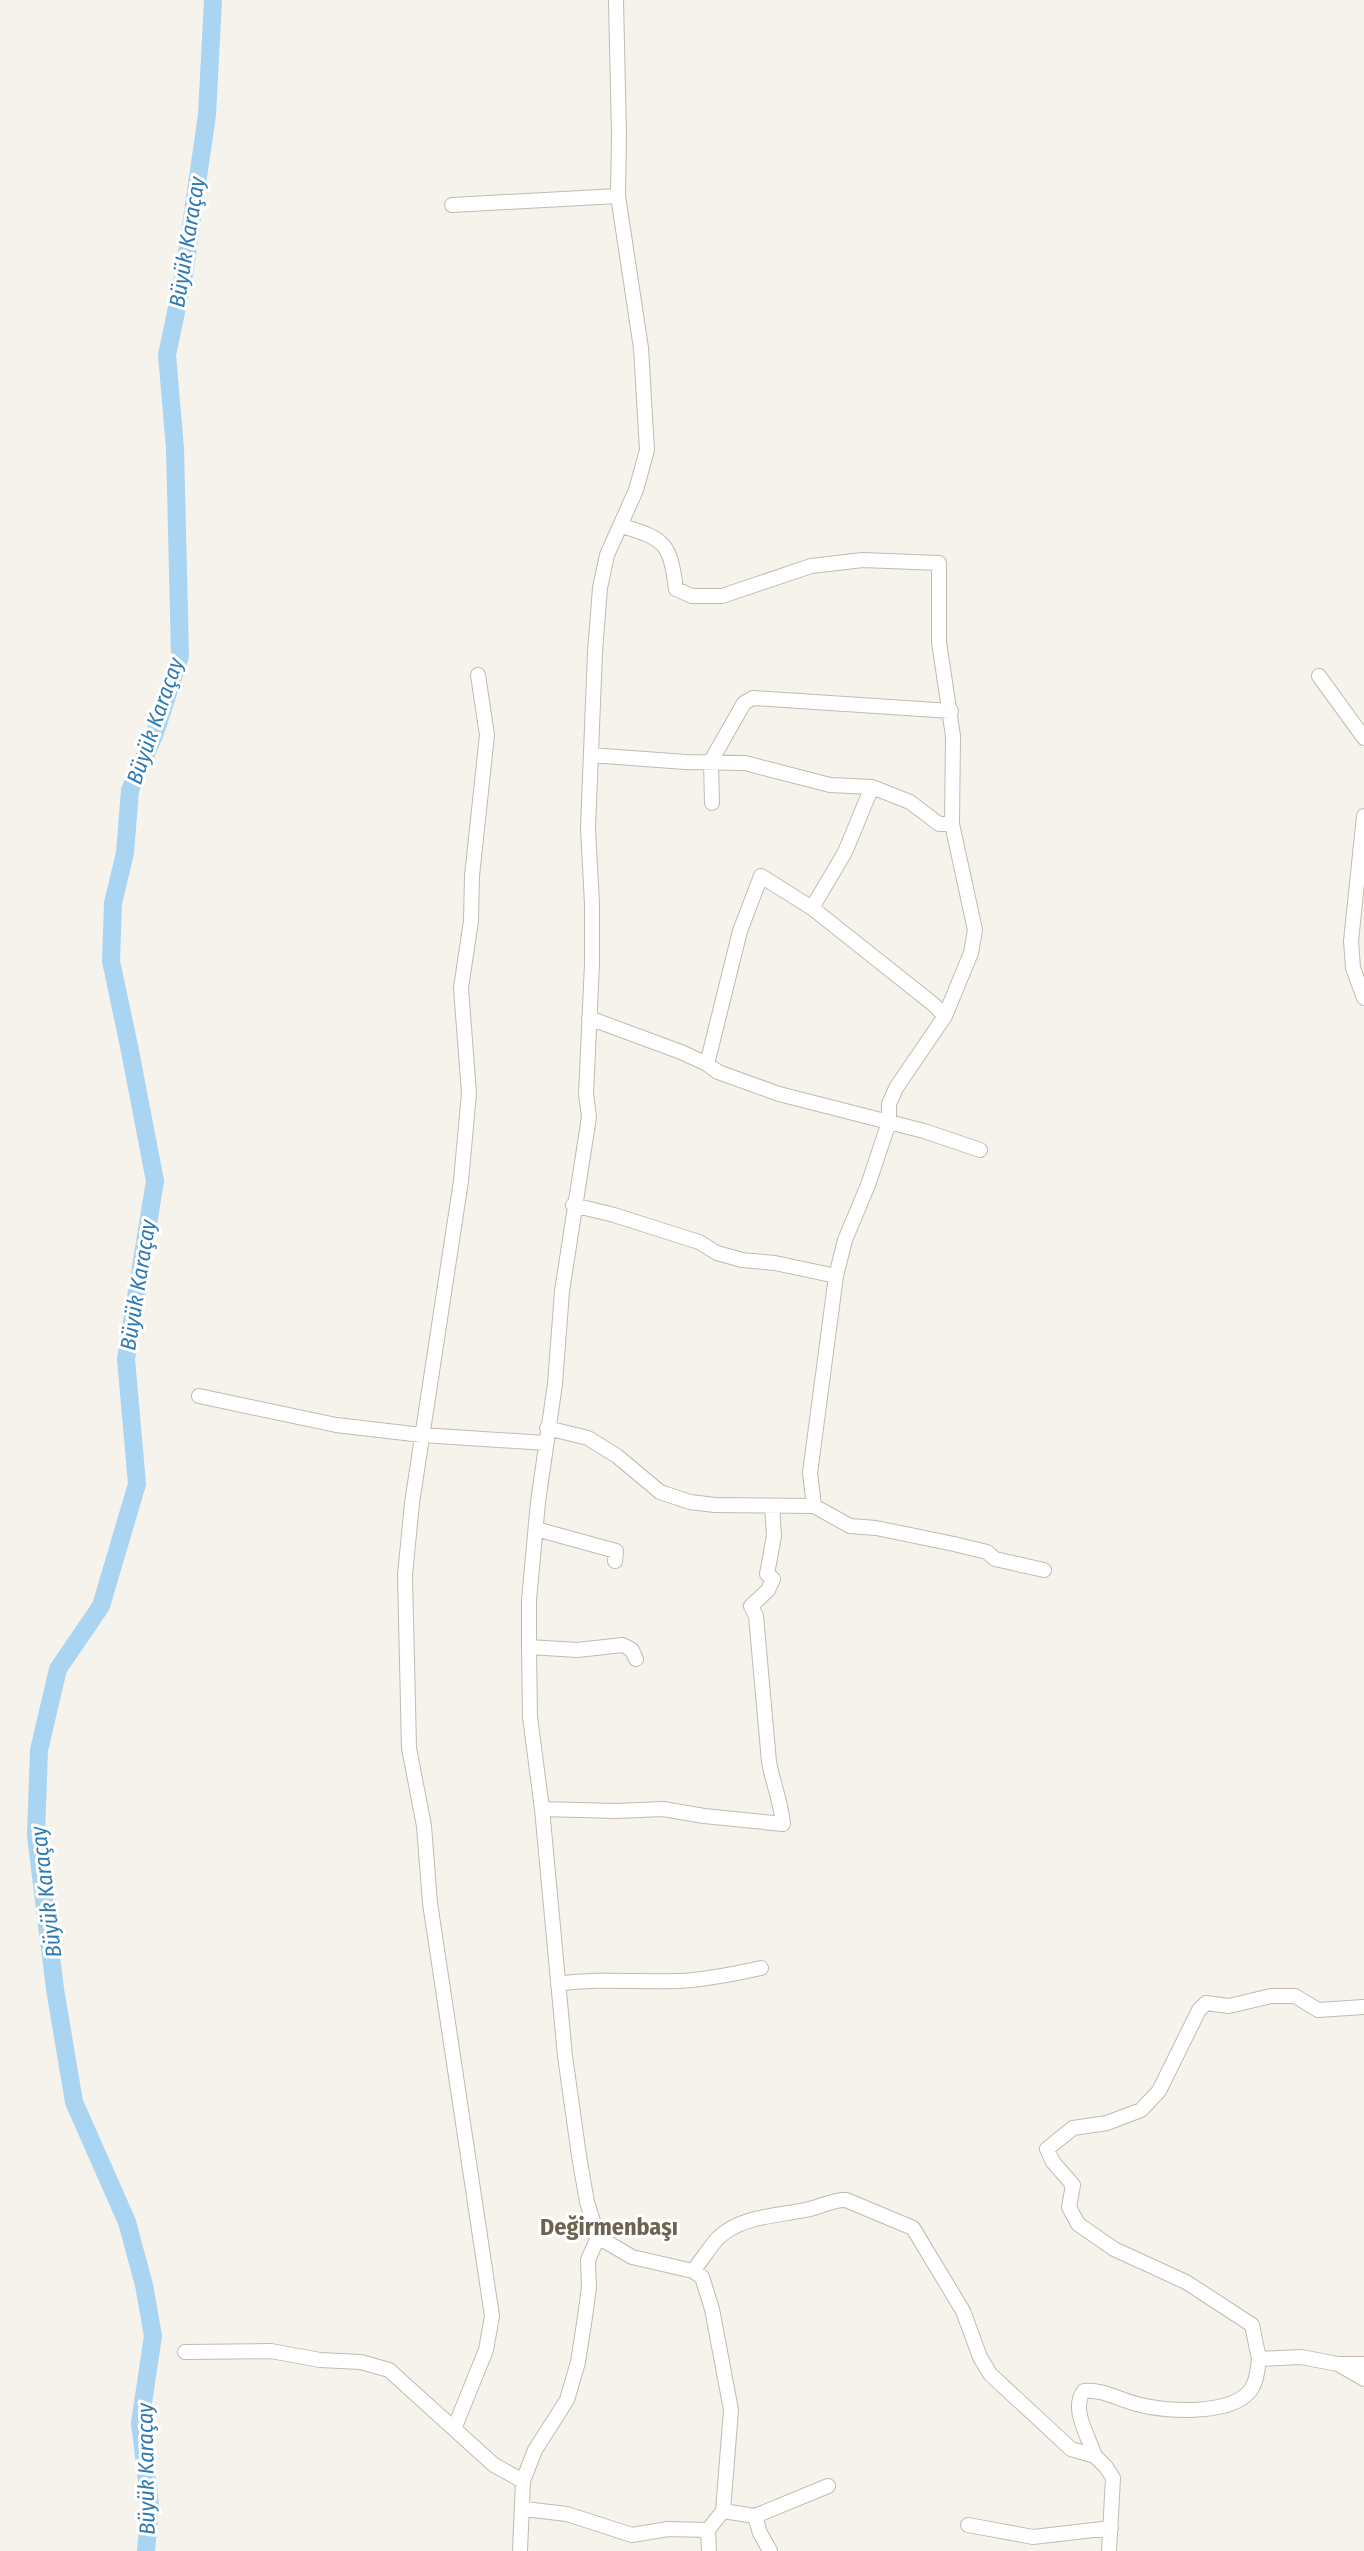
<svg xmlns="http://www.w3.org/2000/svg" width="1364" height="2551" font-family="'Fira Sans Condensed',sans-serif">
  <style>
    .lines { fill: none; stroke-linecap: round; stroke-linejoin: round }
    .river { stroke: #a9d4f2; stroke-width: 18 }
    .minor-casing { stroke: #c2bbae; stroke-width: 16 }
    .minor { stroke: #fff; stroke-width: 14 }
    .labels { text-anchor: middle; dominant-baseline: central; stroke-width: 6; stroke-linejoin: round; paint-order: stroke }
    .water-label { font-size: 22px; font-style: italic; fill: #2e7ab2; stroke: #fff }
    .quarter-label { font-size: 24px; font-weight: bold; fill: #6e6250; stroke: #fff }
  </style>
  <rect width="100%" height="100%" fill="#f6f3ec"/>
  <g class="lines">
    <path class="river" d="M146 2551 150 2505 140 2423 153 2336 144 2285 127 2222 74 2102 55 1989 36 1836 39 1750 58 1669 101 1606 137 1484 126 1359 155 1181 129 1046 111 961 113 903 125 853 130 790 155 733 180 656 175 448 167 355 184 274 207 115 213 0"/>
    <g class="minor-casing">
      <path id="minor" d="M616 0 619 134 618 196 641 348 647 450 636 490 607 555 600 588 595 652 588 828 592 904V964L586 1094 589 1117 562 1291 555 1384 538 1502 529 1600V1647L530 1717 542 1809 565 2056 579 2156 587 2202 598 2237 632 2257 693 2271 702 2277 712 2309 731 2410 723 2511 708 2530 709 2551
        M452 205 618 196
        M622 526C666 539 670 544 676 589L692 596H722L811 566 863 560 939 563V642L953 736 952 824 975 930 971 953 945 1016 896 1088 889 1104V1122L868 1185 845 1240 836 1276 810 1473 814 1506
        M1319 676 1364 738
        M591 755 685 762 745 763 830 785 872 787 910 802 939 824H952
        M712 803 711 761 744 703 753 698 951 711
        M1364 816 1351 941 1353 968 1364 998
        M812 908 845 852 872 787
        M589 1018 681 1052 707 1064 718 1072 779 1094 924 1131 980 1150
        M707 1064 740 931 761 876 812 908 933 1004 945 1016
        M573 1205 614 1215 699 1242 717 1253 742 1260 775 1263 836 1276
        M199 1396 336 1425 422 1435 546 1443
        M547 1428 588 1438 617 1456 660 1492 690 1502 715 1505 814 1506 850 1526 876 1528 954 1544 987 1552 995 1559 1044 1570
        M536 1529 616 1551 615 1561
        M529 1647 577 1650 623 1645 632 1650 636 1659
        M542 1809 616 1811 663 1809 704 1816 783 1824C781 1802 773 1783 769 1762L756 1616 751 1606 768 1590 773 1579 767 1574 774 1536 772 1506
        M558 1984C597 1978 638 1982 678 1981 706 1980 734 1974 761 1968
        M693 2271C701 2261 709 2248 718 2238 741 2216 776 2216 805 2210 819 2208 832 2199 846 2200L913 2228 963 2311 980 2357 990 2374 1071 2449 1095 2456 1106 2467 1113 2478 1109 2551
        M185 2352 271 2351 320 2360 361 2362 389 2370 494 2465 523 2481
        M1259 2359 1252 2325 1186 2282 1114 2249 1078 2224 1069 2207 1073 2185 1053 2162 1047 2149 1073 2128 1107 2123 1141 2110 1159 2091 1199 2010 1206 2003 1229 2006 1271 1996H1295L1318 2010 1364 2007
        M1339 2364H1364
        M454 2429 486 2350 492 2316 430 1903 424 1826 409 1748 405 1575 412 1503 461 1181 469 1093 461 988 471 921 472 876 487 735 478 675
        M1095 2456C1089 2438 1070 2408 1084 2391 1104 2389 1121 2401 1141 2405 1168 2412 1238 2416 1253 2386 1257 2379 1258 2367 1259 2359L1301 2357 1338 2364 1364 2379
        M524 2509 567 2514 632 2535 668 2529 708 2530
        M723 2511 755 2516 760 2533 770 2551
        M755 2516 828 2486
        M968 2525 1033 2537 1111 2528
        M520 2551 523 2481 535 2450 567 2400 578 2362 585 2317 589 2287 588 2260 598 2237"/>
    </g>
    <use href="#minor" class="minor"/>
  </g>
  <g class="labels">
    <g class="water-label">
      <text transform="translate(187 242) rotate(-81)">Büyük Karaçay</text>
      <text transform="translate(155 721) rotate(-71)">Büyük Karaçay</text>
      <text transform="translate(138 1285) rotate(-81)">Büyük Karaçay</text>
      <text transform="translate(46 1892) rotate(-97)">Büyük Karaçay</text>
      <text transform="translate(146 2469) rotate(-91)">Büyük Karaçay</text>
    </g>
    <g class="quarter-label">
      <text x="609" y="2227">Değirmenbaşı</text>
    </g>
  </g>
</svg>
